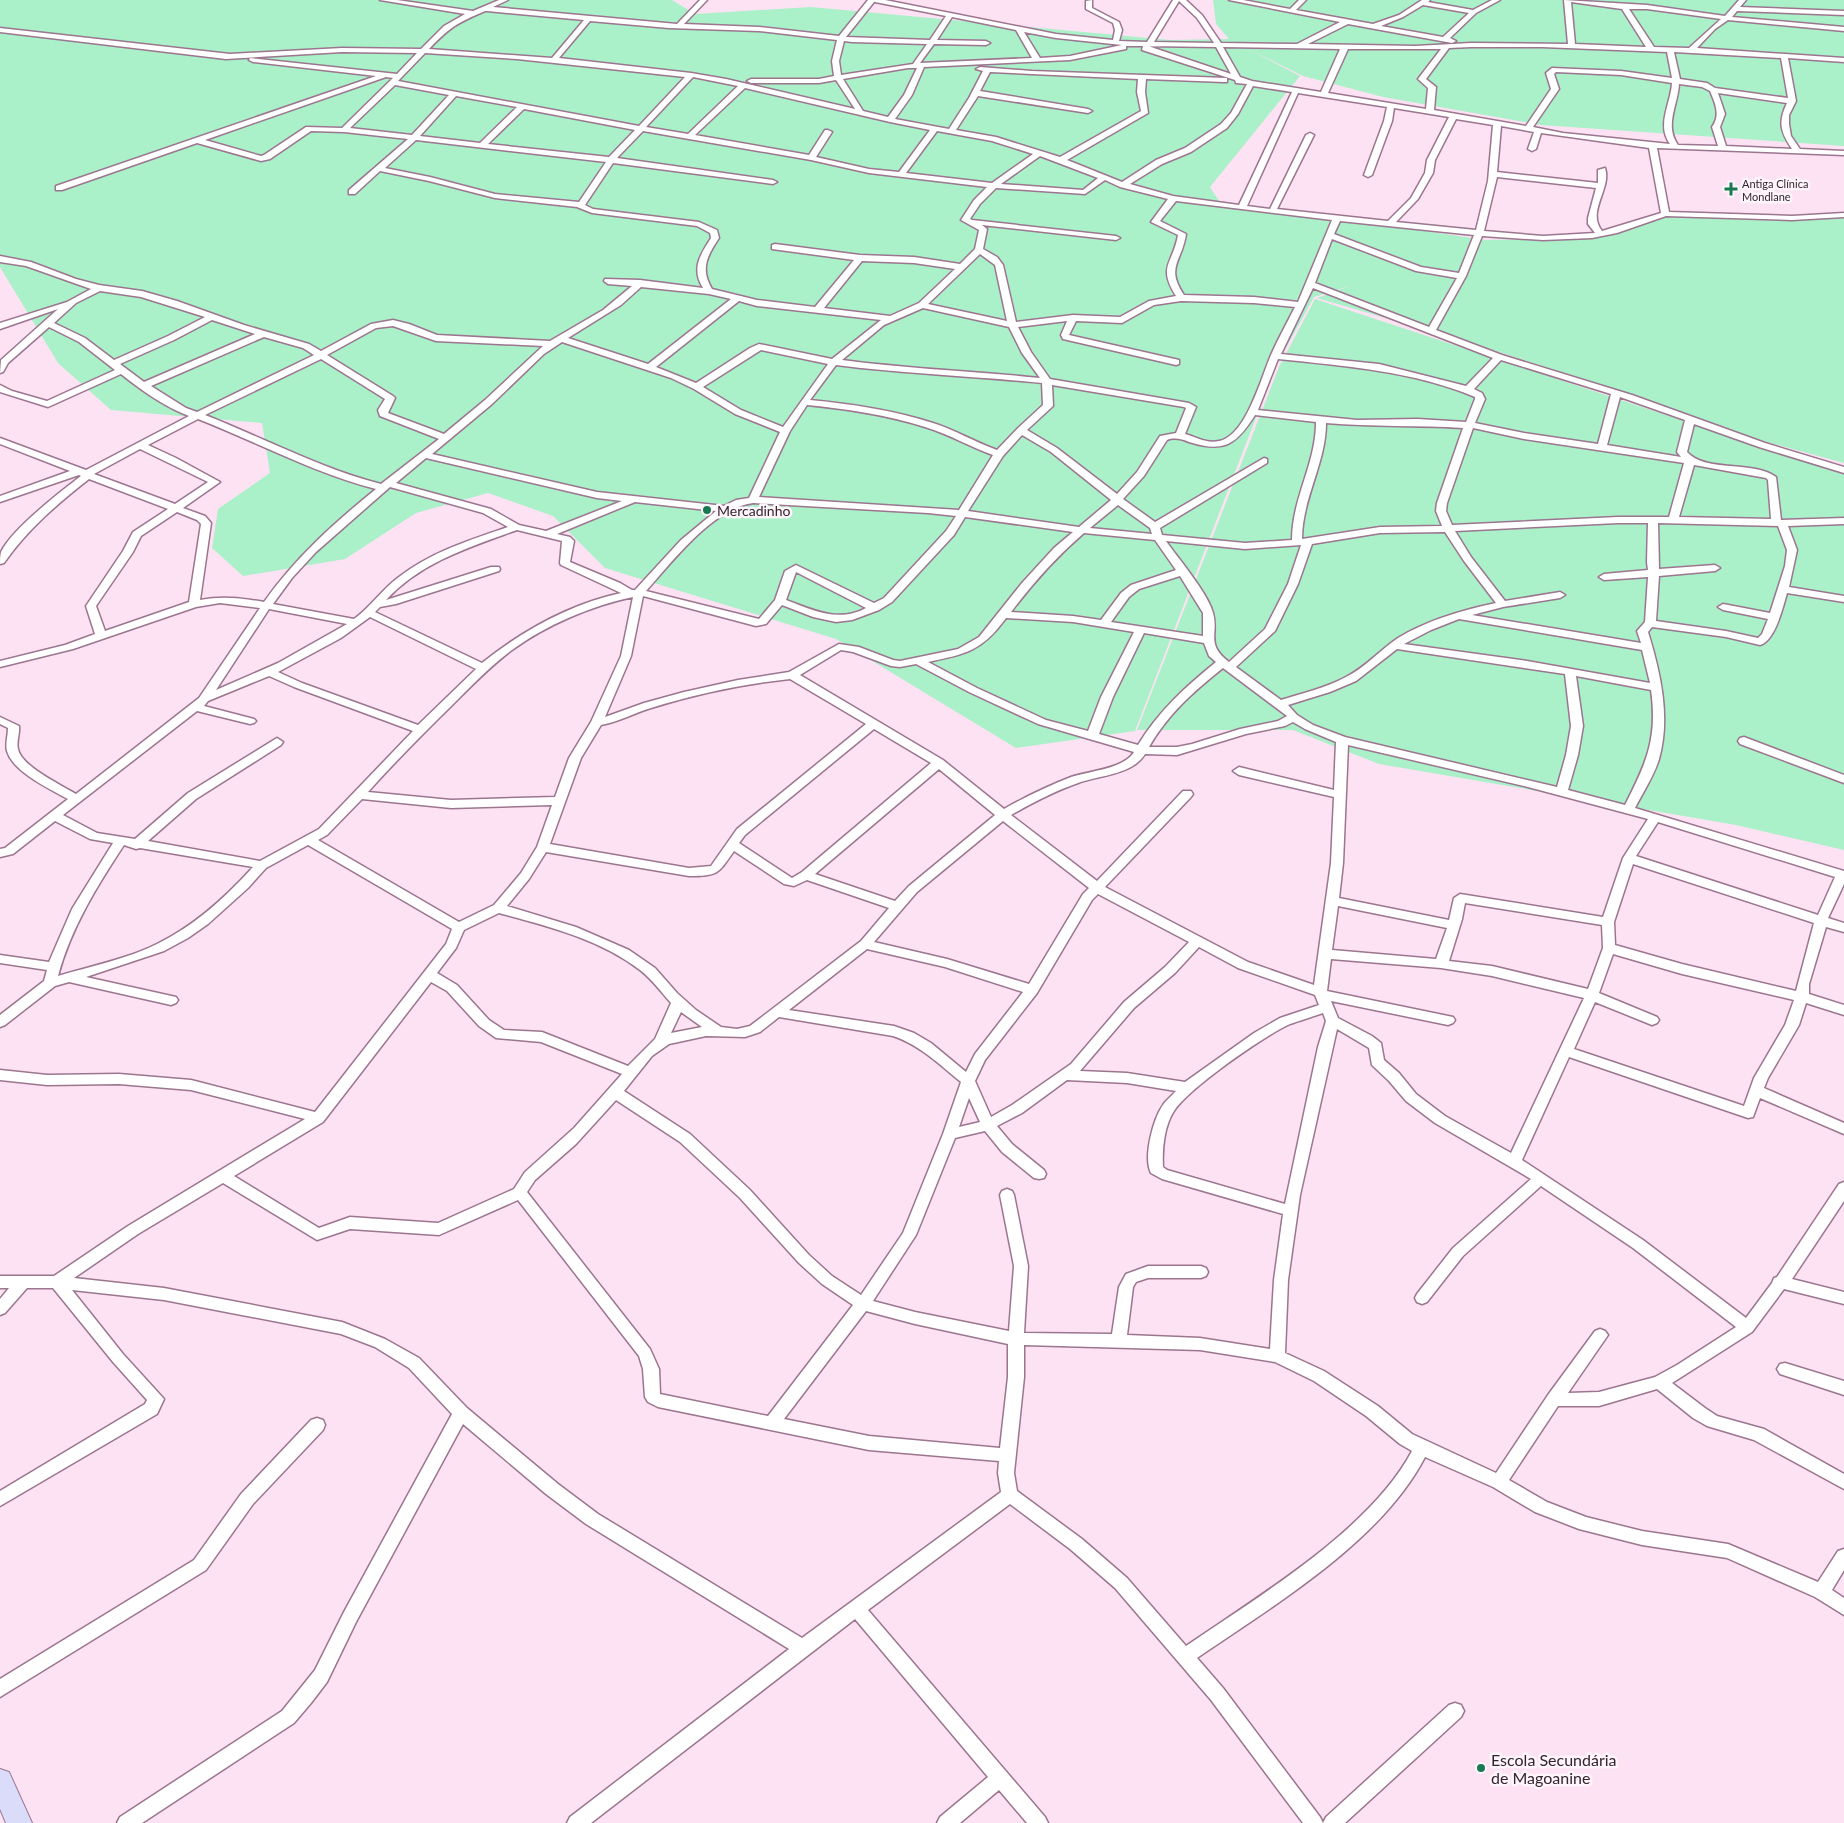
<svg xmlns="http://www.w3.org/2000/svg" width="1844" height="1823" font-family="Lato,sans-serif">
  <style>
    .green { fill: #aaf0c9 }
    .lines { fill: none; stroke-linecap: round; stroke-linejoin: round }
    .street-casing { stroke: #9c758f; stroke-width: 3 }
    .secondary-casing { stroke: #9c758f; stroke-width: 2 }
    .street { fill: #fff; fill-rule: evenodd }
    .secondary { fill: #dbdcf9; fill-rule: evenodd }
    .poi-dot { fill: #197a51; stroke: #fef5fb; stroke-width: 2 }
    .labels { text-anchor: middle; dominant-baseline: central; stroke-width: 5; stroke-linejoin: round; paint-order: stroke }
    .far-poi-label { font-size: 11px; fill: #34242e; stroke: #fef5fb; text-anchor: start }
    .poi-label { font-size: 14px; fill: #34242e; stroke: #fef5fb; text-anchor: start }
    .near-poi-label { font-size: 16px; fill: #34242e; stroke: #fef5fb; text-anchor: start }
  </style>
  <rect width="100%" height="100%" fill="#fde2f3"/>
  <path class="green" d="M0 0H672L695 14 811 7 1170 40 1229 39 1216 24 1213 0H1844V146L1541 125 1383 97 1303 76 1246 48 1300 76 1210 187 1219 201 1486 240 1585 238 1621 233 1644 221 1668 216 1790 220 1844 216V463L1763 441 1665 406 1471 343 1317 298 1350 286 1314 297 1276 366 1135 731 1016 748 836 639 605 568 553 516 488 493 416 513 345 559 243 576 212 548 218 509 270 473 262 423 111 410 58 363 0 267Z
    M1315 299 1763 447 1844 471V850L1736 825 1379 764 1293 730H1137L1279 367Z"/>
  <g class="lines">
    <g class="street-casing">
      <path id="street" d="M380 0H397L473 11 499 0H508L493 7 677 24 700 0H707L684 24 759 27 839 36 868 0H885L1056 34 1113 40 1115 30 1113 23 1086 9V1L1092 0V8L1119 22 1122 30 1119 41 1147 42 1173 0H1186L1202 15 1221 43 1297 44 1340 22 1229 0H1243L1290 9 1299 0H1306L1296 10 1373 24 1399 15 1422 0H1430L1428 2 1473 10 1492 0H1500L1476 13 1450 38 1456 41 1452 43 1348 24 1308 44 1415 46 1471 43 1568 44 1564 0 1647 5 1725 16 1739 0H1746L1740 7 1844 11V15L1737 11 1732 17 1844 27V31L1728 20 1715 29 1697 48 1844 58V62L1788 58 1796 101 1789 115V124L1791 136 1800 149 1844 151V155L1657 148 1669 212 1792 216 1844 213V217L1792 220 1666 216 1617 233 1592 238 1543 240 1482 236 1466 276 1436 330 1502 355 1632 395 1765 443 1844 467V473L1759 447 1694 424 1687 452C1706 473 1754 460 1776 477L1781 520 1844 518V524L1788 526 1797 550 1789 587 1844 596V602L1787 593C1783 607 1775 641 1760 645L1726 637 1652 627 1648 632C1660 671 1671 717 1659 759 1654 776 1643 792 1635 808L1844 871V884L1828 918 1844 923V932L1826 927 1809 984V994L1844 1005V1015L1806 1003 1799 1025 1768 1078 1764 1088 1844 1123V1134L1760 1098 1753 1117 1748 1118 1569 1057 1522 1160 1643 1240 1746 1318 1772 1283 1774 1278 1777 1277 1839 1184 1844 1182V1201L1792 1279 1844 1292V1304L1784 1289 1752 1332 1672 1383 1705 1408 1717 1416 1764 1429 1844 1474V1489L1754 1440 1707 1426 1693 1418 1657 1389 1599 1406H1558L1509 1480 1547 1502 1586 1517 1642 1531 1728 1544 1818 1582 1838 1551 1844 1549V1570L1832 1590 1844 1598V1615L1815 1597 1727 1558 1642 1545 1579 1529 1535 1512 1493 1487 1425 1457C1381 1542 1274 1605 1197 1658L1223 1688 1320 1817 1323 1823 1326 1817 1449 1705 1455 1703 1461 1705 1464 1711 1461 1717 1345 1823H1303L1211 1700 1115 1588 1070 1549 1010 1504 868 1610 1045 1817 1048 1823H1027L999 1790 960 1823H937L940 1817 988 1777 855 1619 591 1823H567L570 1817 789 1649 586 1524 546 1494 463 1424 356 1622 327 1682 311 1703 294 1723 142 1823H117L120 1817 282 1711 315 1670 344 1612 452 1414 409 1368 375 1347 341 1334 164 1300 72 1290 123 1354 164 1399 157 1414 0 1506V1491L145 1404 147 1400 113 1362 53 1288H27L5 1313 0 1315V1299L9 1288H0V1276H54L128 1226 305 1119 191 1090 119 1084 47 1085 0 1080V1070L47 1075 119 1074 191 1080 315 1112 446 944 452 929 308 845 266 868 248 888 208 924 188 938 164 951 86 977 176 997 178 1000 176 1003 171 1005 69 982 55 986 5 1025 0 1027V1015L44 981 47 970 0 963V955L49 962 72 909 113 843 90 839 55 821 13 854 0 857V849L5 848 68 799C50 789 13 772 7 751 5 744 8 736 8 728L0 724V717L19 726C20 734 16 742 18 749 21 766 61 785 76 794L199 698 260 608 220 603 196 607 73 649 0 667V661L65 645 95 634 86 606 123 551 133 532 168 509 89 479C57 504 27 530 4 563L0 564C0 560 0 556 1 552 12 529 60 492 81 476L79 475 0 502V496L70 471 0 444V438L86 470 189 416C165 407 141 390 121 374L48 407 0 392V385L12 391 47 401 115 370 79 342 49 327 8 363 3 372 0 373 1 360 58 309 0 329V323L67 302 91 289 26 266 0 262V256L31 262 76 279 99 285 142 291 177 301 244 325 309 344 321 351 371 324 393 320 409 324 437 335 550 341 603 310 632 286 608 284 604 281 605 279 640 280 703 288C691 269 700 255 711 238L710 233 697 226 592 213 577 207 495 198 429 181 380 171 355 194H349V190L408 139 344 132 311 131 270 159 261 161 197 143 62 190H56V186L376 76 253 62 249 60 250 58 397 74 417 53 342 52 226 59 0 32V28L230 54 342 48 421 49 444 26 465 14ZM1179 1 1197 18 1214 43 1154 42ZM874 2H875L946 16 930 40 846 37ZM1571 2 1622 9 1646 47 1575 44ZM1423 5 1469 13 1443 37 1381 26 1403 17ZM1629 9H1647L1721 19 1689 48 1654 47ZM485 11H487L584 20 552 58 429 49C450 27 457 23 485 11ZM952 17 1016 30 1032 58 920 63 934 44 986 45 990 43 986 41 937 40ZM590 21 669 28 759 31 837 40 832 61 834 76 819 79H751L747 81 751 83H819L836 80 855 109 726 79 691 73 559 58ZM1024 32 1056 38 1122 45 1070 56 1040 58ZM844 41 852 42 927 44 913 64 841 75 839 61ZM1126 46H1143L1142 50 1235 80 1236 83 1247 84 1231 113 1221 124 1185 148 1156 160 1122 182 1067 160 1148 113 1145 92 1146 79 1224 82H1227V78L1032 71 980 67 976 69 983 71 969 98 949 129 895 119 912 95 924 67 1070 60 1126 49ZM1147 46 1216 47 1231 74 1148 46ZM1223 47 1340 49 1321 92 1252 81 1240 77ZM1471 47H1542L1667 52 1672 78 1621 71 1552 68 1546 73 1551 89 1526 126 1434 110 1436 87 1426 79 1449 48ZM1348 49H1441L1418 79 1428 88 1426 109 1328 93ZM1674 52 1781 58 1788 98 1715 88 1707 83 1680 79ZM425 53 517 59 685 77 639 126 398 81ZM908 68H917L904 95 888 117 863 111 843 79ZM990 72 1138 79 1137 92 1141 111 1060 157 996 137 956 130 978 96 1088 113 1092 111 1088 109 980 91ZM1556 72 1621 75 1672 83C1671 103 1656 125 1670 144L1563 133 1533 127 1559 89 1554 74ZM386 77 393 78 342 128 306 127 264 155 261 156 205 140ZM693 77 738 86 688 134 646 127ZM1679 84 1702 87 1710 91C1715 103 1721 115 1712 127L1718 146 1678 145C1664 125 1678 105 1679 84ZM395 85 449 95 412 135 350 128ZM1253 86 1292 92 1239 205 1173 196 1130 184 1162 164 1191 152 1227 128 1238 114ZM745 88 890 122 930 130 899 172 869 169 816 157 832 132 828 130H825L809 155 695 135ZM1298 93 1387 107 1384 121 1364 175 1368 177 1372 175 1392 121 1394 108 1449 117 1427 160 1425 173 1411 198 1388 221 1277 209 1314 135 1310 133 1306 135 1270 209 1247 206ZM1718 93 1787 103C1778 122 1780 131 1792 149L1726 146 1720 127 1725 114ZM456 96 517 107 480 143 420 136ZM524 109 635 130 609 157 488 144ZM1456 119 1493 125 1488 181 1476 230 1396 222 1418 199 1433 173 1435 160ZM1501 126 1534 132 1528 149 1532 151 1536 149 1541 133 1649 148 1661 213 1602 231C1586 211 1612 189 1605 168L1598 170V183L1497 172ZM643 131 811 160 869 173 987 187 974 200 961 220 979 230 975 249 960 264 914 257 860 255 775 244 772 245V249L854 260 815 307 757 300 712 289C700 269 707 256 719 238L717 230 699 222 593 209 585 205 613 163 773 184 777 182 773 180 617 158ZM937 131 992 141 1033 154 992 183 906 173ZM416 140 606 162 579 202 495 194 430 177 385 168ZM1040 156 1098 178 1083 190 1001 184ZM1497 177 1596 188 1588 218V224L1595 233 1543 236 1484 231ZM1105 180 1120 187 1168 199 1151 222 1178 235C1173 264 1157 266 1176 296L1149 301 1120 317 1073 315 1016 322 1003 265 997 257 983 249 987 229 982 225 1116 240 1120 238 1116 236 972 220 970 219 980 204 996 188 1085 194ZM1176 201 1332 220 1298 302 1254 297 1184 295C1165 267 1182 262 1186 234L1160 221ZM1340 221 1474 235 1459 273 1421 267 1334 234ZM1332 239 1416 271 1457 278 1429 327 1315 283ZM980 254 995 265 1007 321 928 304ZM862 261 914 263 955 269 919 303 890 316 824 308ZM641 287 709 294 731 299 648 364 568 338 621 305ZM1313 288 1493 358 1466 386 1379 364 1281 354ZM100 291 141 297 205 317 168 336 114 360 85 338 54 323 76 303ZM739 301 757 306 881 320 832 359 759 344 750 348 696 383 656 367ZM1181 301 1254 303 1295 307C1287 323 1278 339 1271 355 1261 378 1246 436 1219 441 1207 444 1196 437 1185 434L1196 407 1189 403 1050 379 1031 352 1018 327 1067 321 1061 335 1063 339 1176 365 1179 364V360L1069 335 1076 321 1122 323 1154 305ZM923 308 1009 327 1022 353 1040 378C974 371 908 369 842 360L884 325ZM212 320 255 334 144 382 120 364 174 340ZM393 326 436 341 543 346 485 400 444 434 388 413 395 398 393 396 327 355 376 328ZM264 337 303 348 314 355 197 412 186 408 151 386ZM562 342 671 378 694 389 735 414 780 432 749 498 736 500 724 506 597 492 432 454 492 404 544 354ZM761 350 828 364 783 427 741 410 703 387ZM321 359 385 399 378 410 380 416 439 439 381 484C321 469 264 438 205 415ZM1278 359C1345 366 1413 371 1475 397V399L1466 422 1418 419 1357 420 1258 410ZM1501 360 1611 394 1598 444 1524 433 1475 423 1485 399 1482 393 1474 389ZM836 365C905 374 974 376 1042 383L1043 405 1018 428 997 450C975 442 955 430 933 423 893 410 851 404 810 400ZM1052 385 1184 407 1186 408 1176 433 1160 436 1137 472 1117 494 1057 448 1027 430 1053 406ZM1620 397 1685 420 1677 452 1681 457 1607 445ZM807 405C847 409 887 415 925 427 949 434 970 447 993 455L959 510 759 497 790 431ZM1255 415 1316 422C1316 464 1292 498 1292 540L1245 543 1162 535 1160 528 1267 463V459L1264 458 1155 522 1123 499 1144 476 1167 440C1174 437 1182 439 1189 442 1224 453 1236 445 1255 415ZM198 419C257 442 314 473 376 489 334 523 295 558 264 602 241 598 222 596 200 600L211 523 205 516 183 508 220 482 176 458 148 445ZM1326 423C1371 427 1417 425 1463 428L1437 503 1436 511 1442 526 1380 527 1302 539C1302 499 1326 463 1326 423ZM1473 428 1524 439 1684 463 1669 517H1618L1452 525 1446 511 1447 503ZM1022 435 1051 452 1111 500 1079 527 968 511 1003 456ZM140 449 208 482 175 504 94 474ZM426 458 597 498 622 501 546 531 519 525 491 509 396 483ZM1694 465 1766 478 1768 480 1771 519 1679 517ZM390 487 483 513 508 527C470 540 431 552 399 577 382 589 371 607 354 619L273 604 292 578 316 552ZM635 502 716 511 681 540 635 590H632L620 583 570 562 574 541 570 537 557 534ZM753 503 928 513 956 516 946 531 884 598 874 603 796 565 785 571 775 600 759 619 646 591C673 561 712 509 753 503ZM1118 505 1150 528 1152 534 1090 528ZM177 512 197 520 201 524 189 602 105 631 96 606 133 552 141 536ZM965 517 1073 532 1054 548 1022 583 979 637 958 649 900 661 893 660 859 647 839 644 789 672 738 680 684 692 644 703 605 717 631 656 643 596 756 626 766 624 782 605 813 617 836 622 852 620 879 610 892 602 954 535ZM1618 523H1648L1647 562 1648 570 1604 574 1599 577 1604 580 1648 577 1645 622 1637 631 1641 643 1472 615 1503 607 1560 598 1565 595 1560 592 1505 601 1471 557 1455 531ZM1658 523 1778 526 1787 550 1785 566 1770 613 1723 604 1718 607 1723 610 1768 619 1762 634 1758 638 1726 631 1656 621 1659 576 1715 571 1720 568 1715 565 1659 569ZM517 530 562 541 560 563 561 565 621 593C570 604 522 631 482 663L375 612 380 607 396 604 499 571 500 569 499 567H491L386 600C421 562 470 547 517 530ZM1445 532 1464 561 1496 603C1462 610 1428 620 1398 638 1380 650 1366 667 1346 677 1326 688 1303 693 1281 700L1236 667 1275 631 1298 584 1312 544 1380 533ZM1084 533 1155 540 1176 570 1131 585 1121 593 1101 620 1073 616 1011 612C1033 583 1056 557 1084 533ZM1166 541 1245 549 1301 545 1288 584 1265 629 1229 662C1205 644 1219 634 1213 613 1209 595 1178 558 1166 541ZM796 572 866 608C838 623 813 610 786 600ZM1180 576 1203 613V636L1111 622 1129 597 1139 589ZM633 597 621 656 591 722 569 758 555 797 451 800 368 792C391 766 415 742 439 718 463 695 485 670 512 650 546 625 591 606 633 597ZM269 609 347 624 278 663 216 690ZM370 617 476 669 418 725 302 683 278 672 341 638ZM1006 618 1073 622 1134 632 1101 697 1088 731 1046 720 977 688 928 662C966 654 982 651 1006 618ZM1459 619 1642 650 1650 683 1527 661 1404 644 1431 630ZM1144 633 1204 643 1209 656 1216 662C1185 687 1158 712 1138 745L1099 734 1113 697ZM1397 649 1565 674 1571 726 1566 755 1557 787 1345 737 1313 725 1297 715 1288 705 1330 692 1356 681ZM841 650 853 652 891 666 900 667 916 664 969 692 1038 724 1134 752C1124 769 1089 771 1071 777 1048 786 1025 797 1004 809L943 760 800 675ZM1223 668 1287 716 1278 721 1240 729 1192 744 1177 747H1149C1168 714 1194 691 1223 668ZM269 676 294 687 413 731 319 829 260 861 148 841 196 799 281 745 283 742 277 738 188 793 135 839 97 833 63 815 197 711 250 724 254 723 256 721 254 719 204 706 208 701ZM1576 676 1651 690C1658 738 1646 764 1625 805L1568 790 1578 755 1583 726ZM790 679 866 724 737 829 711 866 689 868 550 844 581 758 601 725C619 722 634 713 651 708 696 694 743 684 790 679ZM1293 722 1305 729 1336 742 1334 790 1239 767 1233 771 1239 775 1334 797 1331 863 1314 985 1248 962 1105 887 1191 797 1193 794 1191 791H1183L1097 881 1011 815C1032 803 1055 791 1078 783 1100 775 1132 775 1145 754L1177 755 1246 734 1285 726ZM874 729 931 763 802 872 792 878 739 843 745 835ZM1348 745 1528 787 1648 819 1623 858 1603 917 1460 894 1454 898 1449 920 1339 898 1343 863ZM939 769 995 815 909 886 895 901 815 874ZM362 799 451 808 552 805 537 847 521 873 494 905 459 922 318 840 327 835ZM1003 821 1089 888 1083 894 1029 984 947 959 874 942 917 892ZM1658 822 1835 877 1818 915 1636 856ZM124 845 136 849 140 848 253 867C225 898 194 926 157 944 127 959 91 966 58 976 71 928 97 886 124 845ZM734 851 784 884 794 886 807 880 889 908 861 941 750 1026 737 1029 721 1027 696 1010 677 993 655 968 629 950 576 927 507 906 529 879 546 852 689 876C718 876 718 874 734 851ZM1633 864 1814 923 1796 991 1682 964 1615 945 1614 922ZM1098 894 1189 942 1165 967 1124 1002 1071 1064 1012 1105 991 1117 975 1081 985 1060 1037 993 1092 900ZM1465 903 1602 925 1603 948 1588 989 1492 966 1449 961 1462 919ZM1338 906 1447 928 1436 959 1332 950ZM499 913C547 926 600 939 640 970 652 979 661 992 671 1003L655 1039 628 1066 542 1032 504 1030 489 1020 457 985 437 973 456 948 464 930ZM1199 947 1238 968 1315 995 1319 1005 1280 1018 1254 1033 1185 1082 1127 1073 1080 1071 1134 1008 1175 973ZM867 949 945 967 1023 992 975 1054 966 1072 931 1043 914 1033 894 1026 789 1010ZM1613 954 1682 974 1794 1000 1785 1025 1754 1078 1744 1106 1574 1049 1595 1002 1652 1025 1657 1023 1659 1020 1657 1017 1599 993ZM1331 959 1441 968 1492 976 1584 998 1511 1153 1445 1116 1416 1094 1399 1073 1384 1060 1381 1043 1372 1036 1338 1018 1331 1001 1448 1025 1453 1023 1455 1020 1453 1017 1327 991ZM431 982 447 991 479 1026 496 1038 541 1042 622 1074 574 1128 525 1172 514 1189 438 1223 350 1217 319 1228 234 1176 323 1122ZM681 1012 702 1027 671 1033ZM1323 1013 1326 1021 1318 1047 1285 1204 1167 1170 1163 1167C1162 1150 1164 1126 1174 1111 1189 1088 1264 1036 1290 1024 1301 1020 1312 1017 1323 1013ZM779 1017 893 1036C920 1045 940 1065 961 1082L943 1134 903 1233 861 1295 832 1276 809 1255 750 1190 690 1134 624 1091 652 1056 669 1044 706 1036 745 1037 760 1032ZM1337 1029 1369 1048 1372 1065 1389 1081 1406 1101 1435 1123 1531 1179 1453 1248 1417 1294 1415 1298 1417 1302 1422 1304 1427 1302 1463 1256 1541 1186 1633 1248 1736 1327 1677 1365 1655 1377 1599 1392 1568 1393 1608 1335 1605 1331 1600 1329 1595 1331 1548 1395 1496 1473 1412 1434 1378 1406 1324 1371 1285 1353 1288 1280 1300 1195ZM1067 1080 1127 1083 1176 1091C1172 1096 1166 1100 1163 1105 1153 1119 1143 1158 1151 1173L1162 1179 1283 1214 1274 1280 1270 1349 1200 1338 1127 1335 1133 1287 1136 1282 1148 1278H1201L1206 1276 1208 1272 1206 1268 1201 1266H1148L1126 1274 1119 1287 1112 1334 1024 1333 1028 1266 1014 1195 1012 1191 1007 1189 1002 1191 1000 1195 1014 1266 1009 1331 915 1312 873 1301 916 1235 955 1138 985 1131 1002 1152 1034 1178 1039 1179 1044 1178 1046 1174 1044 1170 1012 1144 997 1126 1022 1113ZM969 1098 980 1122 959 1127ZM616 1100 680 1142 740 1198 799 1263 822 1284 853 1305 768 1416 660 1394 659 1369 650 1349 527 1192 535 1180 576 1144ZM223 1183 317 1240 350 1229 439 1235 518 1200 639 1356 643 1369 645 1397 648 1402 658 1407 869 1450 999 1461 998 1473 1001 1492 802 1638 598 1514 558 1484 467 1408 419 1358 385 1339 342 1322 164 1288 74 1278 138 1234ZM866 1311 915 1324 1008 1344V1377L1000 1448 869 1436 784 1419ZM1024 1345 1200 1350 1275 1362 1314 1381 1366 1416 1400 1444 1412 1451C1371 1529 1259 1596 1186 1646L1127 1578 1082 1539 1017 1491 1014 1473 1024 1377Z
        M1744 737 1844 775V783L1740 744 1738 741 1740 738Z
        M1785 1363 1844 1381V1395L1780 1374 1777 1369 1780 1364Z
        M317 1418 323 1420 325 1425 323 1430 253 1504 206 1570 0 1697V1679L194 1560 241 1494 311 1420Z"/>
    </g>
    <g class="secondary-casing">
      <path id="secondary" d="M0 1769 9 1772 32 1823H6L0 1809Z"/>
    </g>
    <use href="#street" class="street"/>
    <use href="#secondary" class="secondary"/>
  </g>
  <g class="poi-dot">
    <path d="M1728.5 181.5h5v5h5v5h-5v5h-5v-5h-5v-5h5z"/>
    <circle cx="707" cy="510" r="5"/>
    <circle cx="1481" cy="1768" r="5"/>
  </g>
  <g class="labels">
    <g class="far-poi-label">
      <text x="1742" y="183">Antiga Clínica<tspan x="1742" dy="13">Mondlane</tspan></text>
    </g>
    <g class="poi-label">
      <text x="717" y="510">Mercadinho</text>
    </g>
    <g class="near-poi-label">
      <text x="1491" y="1759">Escola Secundária<tspan x="1491" dy="18">de Magoanine</tspan></text>
    </g>
  </g>
</svg>
